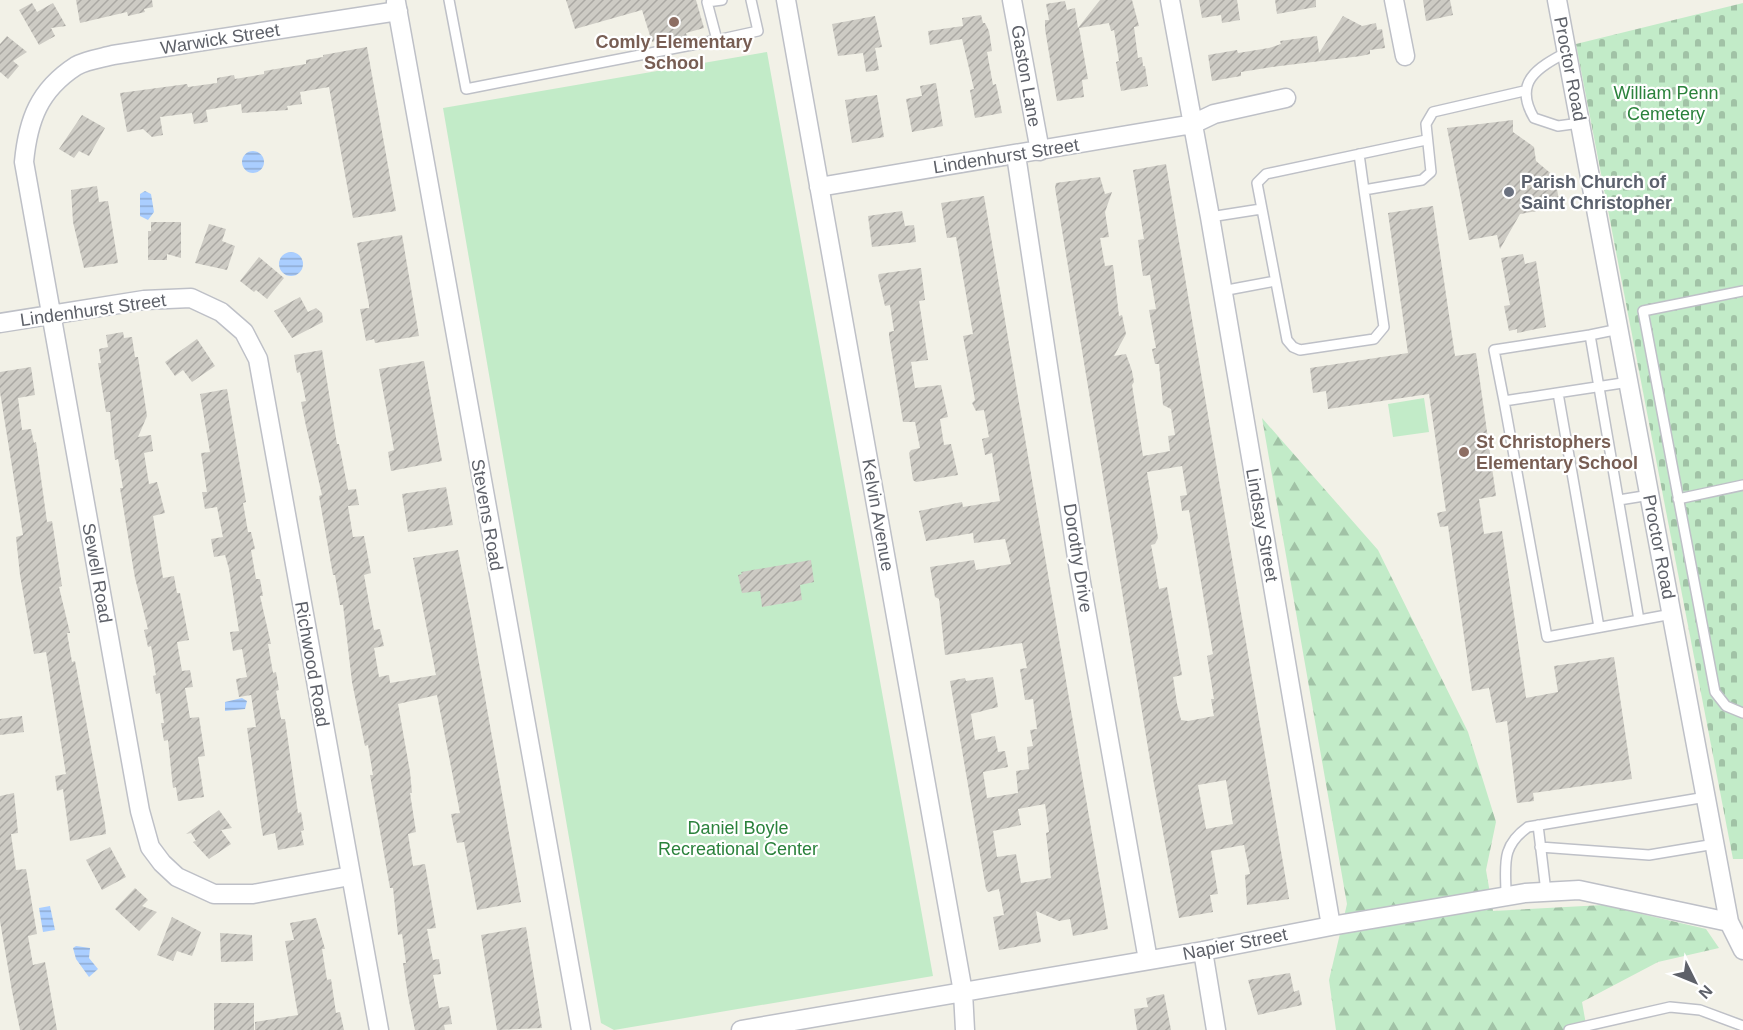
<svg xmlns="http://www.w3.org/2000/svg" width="1743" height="1030" font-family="Arial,sans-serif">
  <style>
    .forest { fill: url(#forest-firs) }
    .cemetery { fill: url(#cemetery-stones) }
    .green { fill: #c2ebc8 }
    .water { fill: url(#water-rules) }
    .building { fill: url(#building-hatch); fill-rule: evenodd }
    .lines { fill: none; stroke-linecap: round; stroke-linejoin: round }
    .service-casing { stroke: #bec0c7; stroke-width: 12 }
    .minor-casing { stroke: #bec0c7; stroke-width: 21 }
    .service { stroke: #fff; stroke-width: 9 }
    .minor { stroke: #fff; stroke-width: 18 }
    .education-dot { fill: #8d6e63; stroke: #fff; stroke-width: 2 }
    .worship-dot { fill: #6b7280; stroke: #fff; stroke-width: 2 }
    .labels { text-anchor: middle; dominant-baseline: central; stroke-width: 4.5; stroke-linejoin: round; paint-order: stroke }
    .street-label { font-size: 18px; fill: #5e6169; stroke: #fff }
    .education-label { font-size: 18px; font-weight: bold; fill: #785e54; stroke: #fff }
    .park-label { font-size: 18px; fill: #2b823c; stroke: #fff }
    .worship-label { font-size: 18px; font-weight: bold; fill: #5b616d; stroke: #fff; text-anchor: start }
  </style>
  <defs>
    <pattern id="forest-firs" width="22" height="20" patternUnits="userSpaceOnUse" patternTransform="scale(1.5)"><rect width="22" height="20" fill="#c2ebc8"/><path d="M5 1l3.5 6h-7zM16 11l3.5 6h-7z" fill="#a1c2a6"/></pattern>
    <pattern id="cemetery-stones" width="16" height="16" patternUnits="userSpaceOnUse" patternTransform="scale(1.5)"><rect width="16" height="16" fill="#c2ebc8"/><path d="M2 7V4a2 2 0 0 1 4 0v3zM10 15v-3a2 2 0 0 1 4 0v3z" fill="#a1c2a6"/></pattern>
    <pattern id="water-rules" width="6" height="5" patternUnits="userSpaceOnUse" patternTransform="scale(1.5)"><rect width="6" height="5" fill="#aaceff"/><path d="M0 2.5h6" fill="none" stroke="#8eabd2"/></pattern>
    <pattern id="building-hatch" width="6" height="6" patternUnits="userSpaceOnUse" patternTransform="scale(1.5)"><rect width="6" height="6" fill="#cdcbc4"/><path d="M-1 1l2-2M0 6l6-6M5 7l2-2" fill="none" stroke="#aaa8a3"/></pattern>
  </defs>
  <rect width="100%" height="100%" fill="#f2f1e7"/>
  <path class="forest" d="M1262 418 1378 550 1468 732 1496 822 1486 870 1493 911 1603 905 1706 929 1719 948 1658 962 1582 1002 1587 1030H1336L1329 980 1347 904Z"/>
  <path class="cemetery" d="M1743 3V859H1733L1576 44Z"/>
  <path class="green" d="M767 52 933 976 614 1030 601 1023 443 108Z
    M1424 398 1429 432 1393 437 1388 404Z"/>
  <path class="water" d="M242 162a11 11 0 1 1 22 0a11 11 0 1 1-22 0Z
    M145 191 151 194 154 212 148 220 140 216V194Z
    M279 264a12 12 0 1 1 24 0a12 12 0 1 1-24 0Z
    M242 698 247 701 245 709 225 711V702Z
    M50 906 55 930 43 932 39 908Z
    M76 946 90 948 89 958 98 969 89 977 76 959 73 948Z"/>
  <path class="building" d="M76 0H152L153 7 144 9 145 12 128 16 127 12 80 23Z
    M566 0H696L704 28 686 33 688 39 672 42 671 37 652 42 642 10 575 29Z
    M1100 0H1132L1139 26 1134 27 1138 58 1142 57 1143 66H1145L1148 86 1121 91 1116 62 1119 61 1114 30 1111 31 1109 23 1079 28 1088 79 1082 80 1084 97 1057 101 1045 29V20H1049L1046 4 1065 1 1067 10 1075 8 1078 28Z
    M1199 0H1237L1240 20 1222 23 1221 15 1202 18Z
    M1275 0H1316V7L1277 14Z
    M1423 0H1450L1453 15 1426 21Z
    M32 3 37 12 53 3 66 26 51 28 55 36 39 45 19 10Z
    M981 15 983 23H985L989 31 992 51 987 52 993 85 996 84 1002 113 975 118 970 90 974 89 962 39 930 45 928 31 963 26 962 18Z
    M875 16 882 47 875 48 879 70 866 72 863 53 838 56 832 24Z
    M1343 16 1362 26 1376 23 1377 30 1382 29 1385 48 1370 50V54L1361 56 1272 67 1241 72V76L1212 81 1208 55 1237 50 1238 53 1269 48 1281 44 1280 41 1317 36 1319 53Z
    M7 36 27 52 13 61 19 66 8 79 0 72V44Z
    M367 47 396 211 353 218 329 87 300 92 302 104 287 106 288 110 242 113 241 104 206 110 208 122 194 124 192 113 160 117 163 135 152 137 143 129 127 132 120 93 187 84 188 87 217 83V78L234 75 235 79 264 74V71L306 64V60L323 57V55Z
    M936 83 943 126 912 132 906 99 922 96 920 86Z
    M877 95 884 137 852 143 845 100Z
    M82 115 105 128 89 156 79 151 74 158 59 149Z
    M1513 120V132L1534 147 1536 161 1555 177 1560 207 1520 214 1500 249 1497 235 1469 240 1447 128Z
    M1166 164 1289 899 1247 905 1245 875 1250 874 1244 845 1211 851 1218 894 1210 895 1213 912 1179 918 1154 784 1055 188 1056 183 1100 177 1105 194 1112 192 1105 212 1109 237 1100 238 1105 266 1113 265 1119 316 1122 315 1126 334 1114 356 1126 354 1132 371 1134 382 1132 385 1143 456 1170 451 1168 436 1175 435 1171 409 1163 405 1159 364H1155L1152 349 1156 348 1149 310 1156 309 1150 275 1143 276 1138 240 1144 239 1133 170ZM1182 466 1187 495 1180 496 1182 511 1189 510 1213 654 1207 656 1214 699H1211L1214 716 1188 721 1181 720 1177 704 1173 677 1182 675 1167 587 1159 589 1155 566 1151 545 1155 544 1158 538 1147 472ZM1226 780 1233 824 1206 829 1198 785Z
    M97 186 99 202 108 201 118 263 84 268 73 222 71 190Z
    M984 196 1108 929 1073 936 1070 919 1059 921 1036 911 1041 942 999 950 993 917 1004 915 999 889 988 892 986 889 950 681 965 678 966 681 993 677 998 707 971 714 975 740 995 736 998 752 1005 751 1008 767 983 772 987 798 1018 793 1016 771 1029 769 1027 747 1033 746 1030 730 1037 729 1033 699 1025 700 1020 669 1027 668 1022 643 945 655 939 599 935 597 930 567 974 560 976 570 1011 564 1005 539 974 543 973 533 926 541 919 511 962 502 963 507 1000 501 992 453 985 455 982 439 989 437 984 410 976 411 972 403 975 400 963 336 973 334 956 237 947 238 941 203ZM1045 804 1049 832 1046 833 1051 878 1021 883 1016 854 997 857 993 831 1021 825 1018 809Z
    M1433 206 1455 356 1476 353 1496 496 1479 499 1484 534 1502 531 1526 698 1558 692 1554 666 1614 657 1632 779 1533 793 1534 801 1517 803 1507 721 1496 723 1489 688 1472 691 1448 526 1440 527 1437 513 1446 511 1429 394 1328 409 1326 391 1313 393 1310 368 1408 353 1388 213Z
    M902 211 905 226 914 225 916 242 872 247 868 216Z
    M151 222H181V258L167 254V260H148V231H151Z
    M209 224 226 229 222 241 235 246 227 270 195 263Z
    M402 235 419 336 375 343 374 339 366 341 360 309 369 308V305L357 243Z
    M1523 254 1525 264 1536 261 1546 327 1517 333V329L1509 331 1504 306 1510 305 1501 258Z
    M259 257 284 278 267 299 256 290 254 292 240 281Z
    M921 268 925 300 919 301 928 360 911 362 915 388 941 385 948 417 940 419 944 445 951 444 958 475 916 482 913 480 909 453 911 450 920 448 915 422H903L889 336V332L894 331 890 305 885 306 878 276 879 274Z
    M300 297 308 312 316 308 322 313 323 322 292 338 274 311Z
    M123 332 124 338 132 337 135 357H138L147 416 138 437 151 435 153 451 144 453 149 484 157 482 165 513 153 516 163 578 174 576 177 593H180L189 640 177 642 182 671 190 670 193 687 185 688 190 718 199 717 205 756 198 757 204 797 178 801 176 787 173 788 168 740 164 741 161 723H164L160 693 156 694 153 676 156 675 151 646 148 647 144 630 148 629 135 578 120 488H123L118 459 115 460 110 412H106L98 363H101L99 349 108 347 106 335Z
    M197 339 215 366 192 382 183 370 175 376 165 362Z
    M322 350 337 444H339L348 490 356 489 359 505 348 506 353 537 364 536 371 573 364 575 374 630 380 629 384 646 374 648 379 677 389 675 390 683 436 675 413 558 458 550 470 612 521 902 477 910 464 842 457 843 451 814 460 813 437 695 398 704 410 772 412 793H410L416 832 408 834 413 866 425 864 436 928 427 929 433 960 439 959 441 974 433 975 439 1008 449 1006 452 1024 444 1025 445 1030H415L408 996 403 963H406L402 934 398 935 393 888H390L370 775H373L368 745 365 746 352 682 343 605H340L335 575H333L319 496 322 495 306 426 301 402 306 401 300 372 297 373 294 355Z
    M424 361 442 461 391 471 388 452 394 450 379 369Z
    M31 367 35 395 18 398 22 430 31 429 34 443 36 442 47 522 52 521 62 586 59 587 70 633H67L72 662 75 661 105 824 106 834 70 841 63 789 57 791 55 776 66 774 46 652 34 654 20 575 16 537 23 535 0 392V372Z
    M227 389 246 502 243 503 248 532H251L255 549 251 550 256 579H260L263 596H260L271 644H268L273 673 276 672 279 690 276 691 281 719H285L298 813 301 812 304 830 301 831 304 845 278 850 275 833 263 836 261 825 247 728 256 727 251 695 239 697 236 679 247 677 242 649 233 651 230 632 239 631 229 569 225 555 214 557 211 539 223 537 217 507 205 509 202 492H207L201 453 210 452 200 394Z
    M446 487 453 525 408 532 402 494Z
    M811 560 814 582 800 585 802 600 762 607 760 591 742 593 738 575 742 574 741 572Z
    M22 716 24 732 0 735V719Z
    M14 793 18 833 11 834 16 870 26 869 37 934 28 936 33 965 45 962 57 1030H20L12 991 0 921V796Z
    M219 810 232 828 221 830 231 844 209 859 193 842 196 841 191 833 186 834Z
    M110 847 126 877 102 890 86 860Z
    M135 888 148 900 142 906 157 912 139 931 115 909Z
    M172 917 201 932 192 956 177 951 173 961 157 955Z
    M316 918 325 949H322L327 980 331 979 336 1013 340 1012 344 1030H255V1022L298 1015 285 941 294 940 290 923Z
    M526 927 542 1028 497 1030 481 935Z
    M220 933 252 935 253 961 221 962Z
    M1290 973 1294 992 1299 990 1302 1005 1258 1015 1248 980Z
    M1164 994 1171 1030H1137L1134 1009 1148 1007 1146 998Z
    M214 1003H254V1030H214Z"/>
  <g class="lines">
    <g class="service-casing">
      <path id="service" d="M449 0 466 89 717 40
        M722 0 707 2 717 40 758 31 751 0
        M1567 52C1537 68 1513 82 1534 118L1558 126 1580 123
        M1426 140 1266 174 1257 183 1287 340 1293 347 1300 350 1374 339 1384 327 1364 190 1422 180 1431 172 1426 124 1433 112 1524 91
        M1359 154 1364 190
        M1210 217 1261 209
        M1222 291 1275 281
        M1743 291 1643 311 1715 692 1726 706 1743 713
        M1590 335 1619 329
        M1629 382 1504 401 1547 637 1672 614
        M1558 393 1599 627
        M1504 401 1494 350 1590 335 1639 620
        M1678 499 1743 485
        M1619 500 1650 495
        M1538 825 1546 892
        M1540 847 1649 855 1715 844
        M1506 896C1506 865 1500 847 1528 827L1706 797
        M1569 1030 1670 1007 1700 1010 1743 1026"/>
    </g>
    <g class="minor-casing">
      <path id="minor" d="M786 0 963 992 965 1030
        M1012 0 1040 151
        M1170 0 1210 217 1331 926
        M1394 0 1405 56
        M1557 0 1729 922 1743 950
        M396 2 581 1030
        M1016 155 1079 571 1148 960
        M819 187 1193 124 1214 114 1286 98
        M0 323 144 300 191 298 221 312 244 332 258 359 379 1030
        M350 876 253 894H214L177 877 162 863 150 847 140 811 24 162C28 120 39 90 76 66 86 60 102 58 113 55L398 11
        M1203 951 1216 1030
        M741 1030 1203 951 1331 926 1525 893 1579 890 1729 922"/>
    </g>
    <use href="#service" class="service"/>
    <use href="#minor" class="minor"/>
  </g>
  <g class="education-dot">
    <circle cx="674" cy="22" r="6"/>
    <circle cx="1464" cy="452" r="6"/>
  </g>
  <circle class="worship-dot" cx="1509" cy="192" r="6"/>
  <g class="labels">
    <g class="street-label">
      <text transform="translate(220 39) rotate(-9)">Warwick Street</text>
      <text transform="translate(1570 69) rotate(79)">Proctor Road</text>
      <text transform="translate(1026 76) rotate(80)">Gaston Lane</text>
      <text transform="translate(1006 156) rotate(-9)">Lindenhurst Street</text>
      <text transform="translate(93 310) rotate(-8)">Lindenhurst Street</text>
      <text transform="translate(487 515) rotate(80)">Stevens Road</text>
      <text transform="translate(878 515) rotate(80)">Kelvin Avenue</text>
      <text transform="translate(1262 525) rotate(80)">Lindsay Street</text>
      <text transform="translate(1659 547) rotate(79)">Proctor Road</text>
      <text transform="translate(1078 558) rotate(81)">Dorothy Drive</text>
      <text transform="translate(97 573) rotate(80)">Sewell Road</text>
      <text transform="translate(312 664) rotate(80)">Richwood Road</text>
      <text transform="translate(1235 944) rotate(-11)">Napier Street</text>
    </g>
    <g class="education-label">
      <text x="674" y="42">Comly Elementary<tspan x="674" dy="21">School</tspan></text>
      <text x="1476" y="442" text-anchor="start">St Christophers<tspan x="1476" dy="21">Elementary School</tspan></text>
    </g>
    <g class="park-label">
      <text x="1666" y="93">William Penn<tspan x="1666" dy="21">Cemetery</tspan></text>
      <text x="738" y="828">Daniel Boyle<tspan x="738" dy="21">Recreational Center</tspan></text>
    </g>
    <g class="worship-label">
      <text x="1521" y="182">Parish Church of<tspan x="1521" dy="21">Saint Christopher</tspan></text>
    </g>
  </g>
  <g transform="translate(1695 982) rotate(133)" stroke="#ffffff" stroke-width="4.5" paint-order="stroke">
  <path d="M0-4.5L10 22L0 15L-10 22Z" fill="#5e6169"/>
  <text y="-9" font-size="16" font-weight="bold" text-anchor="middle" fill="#5e6169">N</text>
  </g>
</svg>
